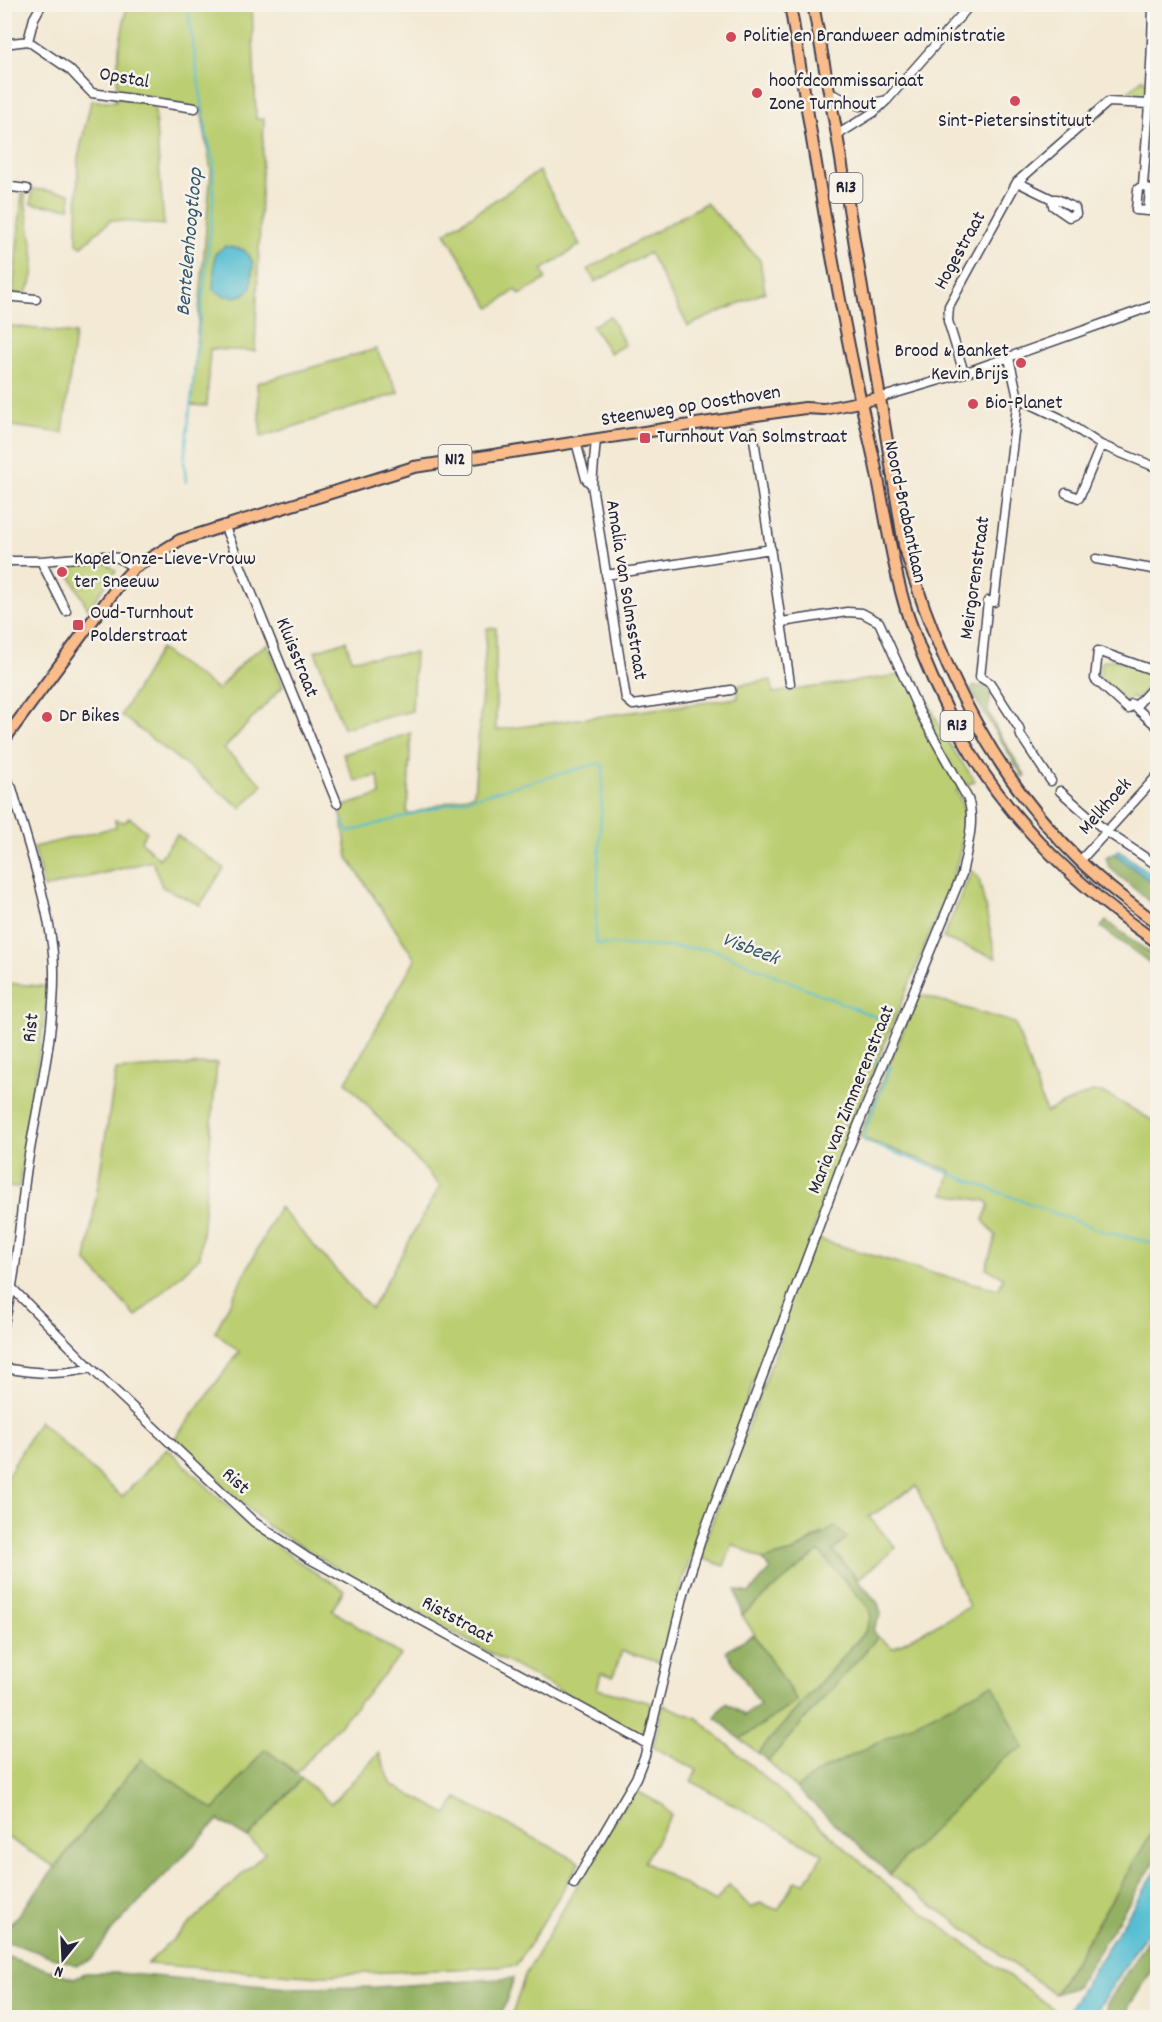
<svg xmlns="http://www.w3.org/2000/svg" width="1162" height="2022" font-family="Dekko,sans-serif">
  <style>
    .green { fill: #bbce71; stroke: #6e7856; stroke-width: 1.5 }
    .forest { fill: #94b163; stroke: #5b6a4f; stroke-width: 1.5 }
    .water { fill: #55bed2; stroke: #3c7086; stroke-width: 1.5 }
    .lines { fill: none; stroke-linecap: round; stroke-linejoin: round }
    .stream { stroke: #55bed2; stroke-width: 2 }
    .minor-casing { stroke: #414052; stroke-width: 11 }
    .major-casing { stroke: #414052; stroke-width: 14 }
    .minor { stroke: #fff; stroke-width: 8 }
    .major { stroke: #f9bc8a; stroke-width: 10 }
    .poi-dot { fill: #d1495b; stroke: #f7f3e8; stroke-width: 2 }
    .labels { text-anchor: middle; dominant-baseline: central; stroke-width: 5; stroke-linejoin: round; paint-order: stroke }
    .shield { fill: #f7f3e8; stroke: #62616f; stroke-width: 1.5 }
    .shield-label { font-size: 18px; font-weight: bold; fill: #22223b }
    .poi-label { font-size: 20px; fill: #22223b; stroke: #f7f3e8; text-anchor: start }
    .street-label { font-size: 20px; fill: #22223b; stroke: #f7f3e8 }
    .water-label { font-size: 21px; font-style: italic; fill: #345970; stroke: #f7f3e8 }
  </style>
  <rect width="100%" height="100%" fill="#f7f3e8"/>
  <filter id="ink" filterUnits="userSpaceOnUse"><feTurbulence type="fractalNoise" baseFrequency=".0167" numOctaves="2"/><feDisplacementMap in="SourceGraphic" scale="12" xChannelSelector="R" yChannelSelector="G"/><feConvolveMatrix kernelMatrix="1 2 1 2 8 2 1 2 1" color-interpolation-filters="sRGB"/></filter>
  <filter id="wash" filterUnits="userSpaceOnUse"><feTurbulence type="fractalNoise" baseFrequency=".008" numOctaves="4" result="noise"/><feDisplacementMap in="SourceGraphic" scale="24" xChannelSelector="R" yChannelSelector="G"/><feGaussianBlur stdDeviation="1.35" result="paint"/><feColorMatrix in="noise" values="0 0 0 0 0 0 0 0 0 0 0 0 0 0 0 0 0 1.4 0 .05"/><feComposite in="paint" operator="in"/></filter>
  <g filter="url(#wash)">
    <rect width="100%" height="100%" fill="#f3e9d4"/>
    <path class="green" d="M127 5H252L256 119H264L255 351 210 349 207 406 191 405 211 171 201 109 154 103 164 225 111 220 82 246 77 243 78 158 91 101H116L119 48Z
      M1142 79 1147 82 1146 95 1139 100 1127 98 1126 94Z
      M539 171 580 245 542 270 546 279 520 295 516 290 490 308 445 233Z
      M32 189 70 193V208L31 204Z
      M22 193 25 194C25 221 45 271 25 294L13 293Z
      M706 203 760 260 765 292 688 326 649 253 595 282 588 269Z
      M610 316 625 345 610 353 592 326Z
      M5 325 75 334 63 433 5 425Z
      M376 349 399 393 261 437 257 383Z
      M69 562H105L116 571 88 609 70 575Z
      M487 628H496V730L738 698 737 685 771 680 773 693 914 673 946 739 975 781 956 791C973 816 960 853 952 880L850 1128 811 1237 938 1275 999 1289 1003 1277 986 1268 996 1236 983 1220 989 1205 986 1201 944 1194 951 1171 859 1137 918 994 1015 1023 1046 1112 1094 1091 1108 1095 1157 1123V1824L1055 1994 889 1874 1006 1756 1023 1748 993 1685 817 1773 796 1788 768 1761 878 1637 893 1648 969 1607 916 1486 869 1517 896 1548 858 1579 833 1551 826 1535 822 1533 793 1552 763 1560 733 1544 724 1566 699 1557 783 1333 772 1331 683 1579 662 1663 622 1651 613 1676 601 1673 597 1689 652 1703 643 1736 351 1577 268 1526 173 1441 239 1352 215 1332 279 1207 371 1309 440 1186 346 1082 415 959 348 858 340 807 380 795 378 776 355 781 343 754 411 733 407 815 474 794Z
      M346 641 351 659 415 653 412 711 343 728 315 651Z
      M268 644 283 686 224 749 263 785 241 808 121 715 160 649 218 690C233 671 247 656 268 644Z
      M1113 659 1148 672 1151 683 1136 700 1131 697 1126 703 1099 679 1101 662Z
      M129 817 147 832 141 841 159 859 177 835 224 868 200 905 162 887 152 861 44 888 34 847 116 827 115 820 125 822Z
      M972 870 979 878 996 958 943 938Z
      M5 983 49 987 19 1187H5Z
      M217 1063 200 1257 136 1317 86 1261 116 1070Z
      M39 1421 122 1497 167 1448 244 1522 308 1568 344 1590 332 1610 401 1655 297 1773 265 1749 214 1810 141 1759 55 1867 5 1836V1480Z
      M819 1551 868 1607 871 1616 866 1630 758 1753 740 1739 797 1701 742 1615Z
      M663 1705 697 1718 894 1891 1059 2013 1056 2018H511L525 1975 633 1789 663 1805 671 1815 644 1862 715 1902 729 1885 751 1908 760 1903 778 1910 795 1881 805 1883 823 1854 691 1781 697 1770 653 1747Z
      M379 1753 392 1785 447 1814 457 1798 580 1862 516 1966 307 1976 147 1964 265 1853 248 1838 302 1778 331 1804Z"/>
    <path class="forest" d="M975 686 992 687 988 710 998 732 1025 775 1023 777 970 690Z
      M1114 853 1157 887V908L1109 867 1106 857Z
      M1106 921 1157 958V968L1101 927Z
      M835 1527 847 1538 833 1551 878 1603 881 1614 873 1630 878 1637 768 1761 758 1753 866 1631 871 1616 868 1607 819 1551 742 1615 736 1590 749 1593 770 1570 763 1560 793 1552Z
      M754 1635 797 1701 740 1739 715 1717 726 1703 745 1715 760 1704 726 1651Z
      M993 1684 1024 1748 1006 1756 889 1874 796 1788 817 1773Z
      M265 1749 302 1778 248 1838 218 1820 113 1929 91 1960 76 1965 5 1941V1931L141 1759 214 1810Z
      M1157 1824V1858L1076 1987 1055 1994Z
      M1157 1924V1962L1128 2008 1137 2017H1108L1107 2004Z
      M5 1956 74 1978 85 1973H117L287 1988 376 1987 514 1978 501 2016 505 2017 5 2018Z"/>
    <path class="water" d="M225 246 244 250 253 262 251 288C241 301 225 298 213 290L215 254Z
      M1118 850 1157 879V887L1114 853Z
      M1157 1869V1916L1093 2017H1064Z"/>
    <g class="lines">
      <path class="stream" d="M186 482 184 461 213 208 214 162 207 137 187 4
        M343 820 348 832 599 763 603 766V771L595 939 597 944 712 949 885 1021 870 1058 881 1062
        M886 1065 891 1067 866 1128 864 1141 1105 1232 1158 1244"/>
    </g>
  </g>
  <g filter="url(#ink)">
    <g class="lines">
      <g class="minor-casing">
        <path id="minor" d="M28 41 69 69 92 93 195 108
          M4 44 28 41 34 18 42 4
          M829 93 860 106 887 100
          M837 135 874 112 887 100 971 4
          M1017 182 1052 199 1053 206 1069 217 1076 214 1075 208 1057 199H1052
          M1143 185 1150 190 1148 211 1136 210 1138 189 1143 185C1148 125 1152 65 1153 4
          M4 186 27 189
          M4 296 36 299
          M1009 358 1018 398 994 602 988 601 980 677 990 683 1019 728 1021 736 1051 781
          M964 373 948 321 949 306 1017 182 1108 102 1149 104
          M879 398 964 373 1158 304
          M1018 398 1060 418 1101 445 1158 468
          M753 432 790 683
          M596 439 592 485 626 699 633 705 731 690
          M576 442 586 479 592 485
          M1066 493 1079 498 1101 445
          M224 525 337 803
          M1096 559 1158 570
          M4 561H41L102 556 119 558 134 568
          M41 561 66 611
          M606 575 771 549
          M1135 707 1132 704 1128 709 1095 679 1098 651 1158 672
          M1135 707 1158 682
          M1135 707 1158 727
          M4 776 12 788C27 842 53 915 54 970 55 1038 36 1107 26 1174 19 1224 17 1274 4 1323
          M1060 791 1107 832 1158 866
          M1080 861 1158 775
          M13 1289 91 1368 254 1522 308 1558 647 1744
          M4 1368C34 1373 61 1376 91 1368
          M574 1884 636 1778 645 1755 684 1593 701 1540 841 1167 962 874C966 851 976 822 968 799L919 711 879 622 862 613 847 612 782 622"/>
      </g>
      <g class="major-casing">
        <path id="major" d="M790 4C814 151 836 298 870 442 884 499 890 560 908 616 923 660 943 705 966 745 1011 823 1084 892 1158 943
          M813 4 837 135 904 545C938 663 991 774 1080 861 1104 884 1131 904 1158 924
          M4 740 121 582 134 568 180 540 414 467 749 416 805 408 824 409 879 398"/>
      </g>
      <use href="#minor" class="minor"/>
      <use href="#major" class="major"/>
    </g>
  </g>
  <g class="poi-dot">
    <circle cx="731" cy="37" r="6"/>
    <circle cx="757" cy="93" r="6"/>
    <circle cx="1015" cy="101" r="6"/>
    <circle cx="1021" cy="363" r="6"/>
    <circle cx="973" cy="404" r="6"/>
    <rect x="639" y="432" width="12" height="12" rx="3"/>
    <circle cx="62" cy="572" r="6"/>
    <rect x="72" y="619" width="12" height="12" rx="3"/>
    <circle cx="47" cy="717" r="6"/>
  </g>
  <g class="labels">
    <g class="shield">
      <rect x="829.5" y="173" width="33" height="30" rx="4.5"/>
      <rect x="438.5" y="445" width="33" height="30" rx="4.5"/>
      <rect x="940.5" y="711" width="33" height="30" rx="4.5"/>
    </g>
    <g class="shield-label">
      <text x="846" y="188">R13</text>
      <text x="455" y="460">N12</text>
      <text x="957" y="726">R13</text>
    </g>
    <g class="poi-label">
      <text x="743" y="37">Politie en Brandweer administratie</text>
      <text x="769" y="82">hoofdcommissariaat<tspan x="769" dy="23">Zone Turnhout</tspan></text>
      <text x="1015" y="122" text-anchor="middle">Sint-Pietersinstituut</text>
      <text x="1009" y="352" text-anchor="end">Brood &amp; Banket<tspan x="1009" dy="23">Kevin Brijs</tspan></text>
      <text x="985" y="404">Bio-Planet</text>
      <text x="657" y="438">Turnhout Van Solmstraat</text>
      <text x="74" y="560">Kapel Onze-Lieve-Vrouw<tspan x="74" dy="23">ter Sneeuw</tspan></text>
      <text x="90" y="614">Oud-Turnhout<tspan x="90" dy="23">Polderstraat</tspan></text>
      <text x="59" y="717">Dr Bikes</text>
    </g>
    <g class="street-label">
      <text transform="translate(124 79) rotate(10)">Opstal</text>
      <text transform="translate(961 251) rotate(-61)">Hogestraat</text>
      <text transform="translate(691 407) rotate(-9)">Steenweg op Oosthoven</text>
      <text transform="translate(904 512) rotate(78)">Noord-Brabantlaan</text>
      <text transform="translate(976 578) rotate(-82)">Meirgorenstraat</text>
      <text transform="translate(625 590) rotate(81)">Amalia van Solmsstraat</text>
      <text transform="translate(296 658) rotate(68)">Kluisstraat</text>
      <text transform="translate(1106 807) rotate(-48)">Melkhoek</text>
      <text transform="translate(32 1028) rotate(-83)">Rist</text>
      <text transform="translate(852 1100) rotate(-68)">Maria van Zimmerenstraat</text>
      <text transform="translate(235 1482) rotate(43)">Rist</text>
      <text transform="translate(457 1621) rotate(29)">Riststraat</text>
    </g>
    <g class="water-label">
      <text transform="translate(191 242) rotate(-85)">Bentelenhoogtloop</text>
      <text transform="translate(750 950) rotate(21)">Visbeek</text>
    </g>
  </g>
  <rect width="1162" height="2022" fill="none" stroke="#f7f3e8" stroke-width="24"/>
  <g transform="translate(63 1959) rotate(198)" stroke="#f7f3e8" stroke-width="4.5" paint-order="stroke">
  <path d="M0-4.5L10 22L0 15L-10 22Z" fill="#22223b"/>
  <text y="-9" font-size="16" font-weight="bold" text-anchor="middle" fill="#22223b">N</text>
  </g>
</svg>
